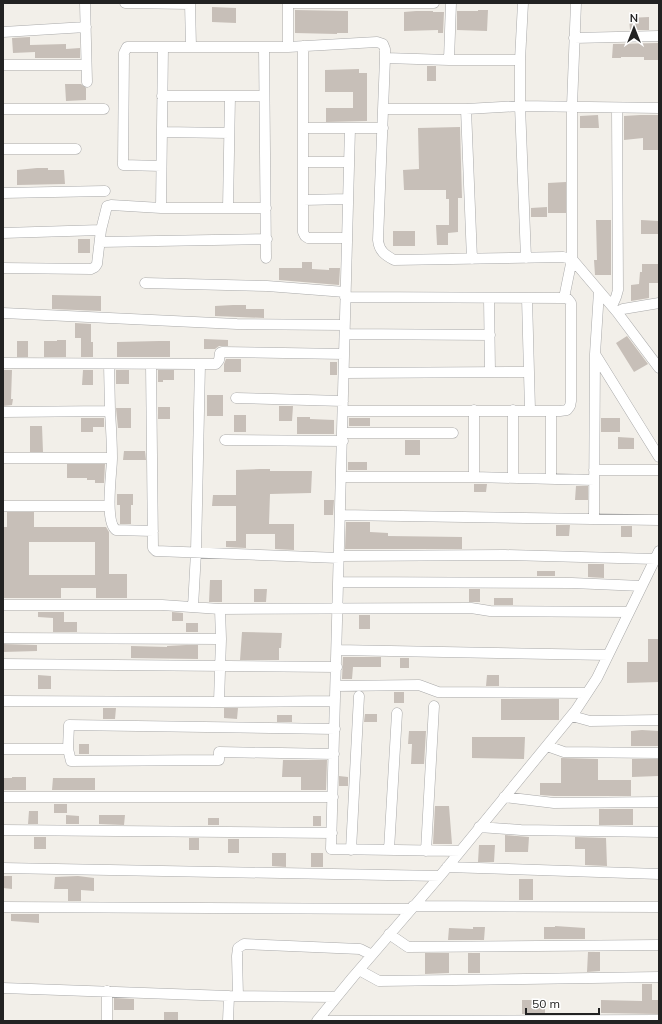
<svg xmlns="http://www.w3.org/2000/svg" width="662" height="1024" font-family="Mulish,sans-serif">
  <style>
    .building { fill: #c7bfb8; fill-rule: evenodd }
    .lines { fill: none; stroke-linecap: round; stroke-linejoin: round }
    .minor-casing { stroke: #a9a9a9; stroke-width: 11 }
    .minor { stroke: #fff; stroke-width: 10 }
  </style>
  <rect width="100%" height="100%" fill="#f2efe9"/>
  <path class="building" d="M212 7 236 8V23L212 22Z
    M295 10 348 11V33H337V34L295 33Z
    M478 10H488L487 31 457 30V11H478Z
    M416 11H433V12H444L443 33H438V30L404 31V12Z
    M649 17V30H630L629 18Z
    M30 37V45L66 44V49L80 48V58H35V52L13 53 12 38Z
    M658 43V60H644V57H621V58H612L613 44Z
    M427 66H436V81H427Z
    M359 69V73H367V121L326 122V108H353V92H325V70Z
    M65 84H81L86 88V100L66 101Z
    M598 115 599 128H580V116Z
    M640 115H659V150H643V138L624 140V116Z
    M460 127 462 198H458V232L448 233V245H437L436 225H449V199H446V190H404L403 170 419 169 418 128Z
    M37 168H48V170H64L65 184 17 185V170Z
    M566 182V213H548V183Z
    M547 207V217H531V208Z
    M596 220H611V275H595L594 260H597Z
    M641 220 659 221V234H641Z
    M393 231H415V246H393Z
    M78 239H90V253H78Z
    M302 262H312V269L329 270V268H340L339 285 279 280V268H302Z
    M642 264H659V283H649V298L631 301V285L639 284 640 272H642Z
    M52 295 101 296V311L52 309Z
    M233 305H246V309H264V318L215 316V306Z
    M75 323 91 324V342H93V357H81V338H75Z
    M627 336 648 364 634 372 616 343Z
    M204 339 228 340V346H219L215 349H204Z
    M57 340H66V357H44V341H57Z
    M17 341H28V357H17Z
    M159 341H170V357H117V342Z
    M226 359H241V372H224V364Z
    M330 362H337V375H330Z
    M3 370H12L11 399H13L12 405 3 406Z
    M83 370H93V385H82Z
    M116 370H129V384H116Z
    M158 370H174V380H163V382H158Z
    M207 395H223V416H207Z
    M279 406H293L292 421H279Z
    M158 407H170V419H158Z
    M116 408H131V428H118Z
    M234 415H246V432H234Z
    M297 417H310V419L334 420V434H297Z
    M81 418H104V427H93V432H81Z
    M349 418H370V426H349Z
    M601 418H620V432H601Z
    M30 426H42L43 452H30Z
    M618 437 634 438V449H618Z
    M405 440H420V455H405Z
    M124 451H145L146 460H123Z
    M348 462H367V470H348Z
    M67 464H105L104 483H95V480H87V478H67Z
    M260 469H270V471H312L311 493 270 494 269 524H294V550L275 549V534H246V548L226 547V541H236V506H212L213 495H236V470Z
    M474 484H487L486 492H474Z
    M576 486H588V500H575Z
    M117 494H133V505H131V524H120V505H117Z
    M324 500H334L333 515H324Z
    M7 512H34V527H106L109 532V574H127V598H96V588H61V598H3V527H7ZM29 542H95V575H29Z
    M346 522H370V532L388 533V536L462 537V549H345Z
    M556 525H570L569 536H556Z
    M621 526H632V537H621Z
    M588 564H604V578L588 577Z
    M537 571H555V576H537Z
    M210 580H222V602H209Z
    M254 589H267L266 602H254Z
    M469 589H480V602H469Z
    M494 598H513V605H494Z
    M38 612H64V622H77V632H53V618L38 617Z
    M172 612 183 613V621H172Z
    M359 615H370V629H359Z
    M186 623H198V632H186Z
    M242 632 282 633 281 648H279V660H240Z
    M648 639H659V682L627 683V662H648Z
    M3 644 37 645V651L3 652Z
    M186 645H198V659L131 658V646L167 647V646Z
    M343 657H381V667H353L352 679H342Z
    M400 658H409V668H400Z
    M38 675 51 676V689H38Z
    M487 675H499V686H486Z
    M394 692H404V703H394Z
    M501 699H559V720H501Z
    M103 708H116L115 719H103Z
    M224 708H238L237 719 224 718Z
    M365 714H377V722H364Z
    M277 715H292V722H277Z
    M642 730 659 731V746H631V731Z
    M409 731H426L424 764H411L412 744H408Z
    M472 737H525L524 759 472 758Z
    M79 744H89V754H79Z
    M561 758 598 759V780H631V796H554L540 795V783H561Z
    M632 759H658V776L632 777Z
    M283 760H327L326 790H301V777H282Z
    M339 776 348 777V786H339Z
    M12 777H26V790H3V778H12Z
    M53 778H95V790H52Z
    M54 804H67V813H54Z
    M435 806H449L452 844H433Z
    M599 809H633V825H599Z
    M29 811H38V824H28Z
    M66 815 79 816V824H66Z
    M99 815H125L124 825 99 824Z
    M313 816H321V826H313Z
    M208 818H219V825H208Z
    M505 835 529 837 528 852H505Z
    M34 837H46V849H34Z
    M575 837 606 838 607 866 585 865V849H575Z
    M189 838H199V850H189Z
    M228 839H239V853H228Z
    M479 845H495L494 862H478Z
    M272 853H286V867L272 866Z
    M311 853H323V867H311Z
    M3 876H12V889L3 888Z
    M78 876 94 878V891L81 890V901H68V889H54L55 877Z
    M519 879H533V900H519Z
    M11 914H39V923L11 921Z
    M555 926 585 928V939H544V927H555Z
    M473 927H485L484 940H448L449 928 473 929Z
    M588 952H600V971L587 972Z
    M425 953H449V973L425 974Z
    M468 953H480V973H468Z
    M642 984H652V1000H659V1014L601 1013V1000L642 1001Z
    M114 998 134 999V1010H114Z
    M522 1000H545V1014H522Z
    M164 1012H178V1021H164Z"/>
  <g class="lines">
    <g class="minor-casing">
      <path id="minor" d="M85 3 87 82
        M125 3 190 4
        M190 3 191 47
        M288 3H434
        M523 3 520 60V106L526 258
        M3 32 86 27
        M574 38 659 36
        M303 46V128H350
        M264 47 266 258
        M288 47V3
        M385 58 449 60H520
        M449 60 451 3
        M3 65H86
        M162 96H264
        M3 109H104
        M383 109H466L520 106 659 108
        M466 109 472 259
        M303 128V232L305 236 308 238H347
        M383 128H350L331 849 460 851
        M162 132 229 133
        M3 149H76
        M303 162H349
        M161 166 123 165 124 53 127 47H288L377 42 383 44 385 49V58L378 240C379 251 385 255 394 260L563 257 572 259 617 312 659 368
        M3 193 105 191
        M303 200 348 199
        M161 208 163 47
        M228 208 230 96
        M3 233 101 230
        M100 242 267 239
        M3 268 91 269 95 267 97 264 101 230 107 206 111 205 161 208H266
        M145 283 267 286 345 292
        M489 298 490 372
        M527 298 530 410
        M564 298 572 259V106L576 3
        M612 306 616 297 618 290 617 108
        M617 312 623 309 659 303
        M3 313 237 324 344 325
        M345 334 490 335
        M595 354 659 457
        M3 363 200 364 196 552 193 607
        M109 364 110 411
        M151 364 153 548 156 551 339 558
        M200 364H216L219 360 220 353 222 352 344 354
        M344 373 528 372
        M236 398 343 401
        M474 410V477
        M343 411H560L567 410 570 406 571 401V303L568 299 564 298 345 297
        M551 411V479
        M3 412 110 411C111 427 112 442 112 458 112 473 104 521 116 530L153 531
        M343 433H453
        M225 440 343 441
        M3 458H112
        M594 470H659
        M341 477H474L594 480
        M513 478V410
        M3 506H109
        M340 515 659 520
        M594 519 595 354 599 291
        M339 556 505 555 655 559
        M339 582 572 583 642 586
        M3 605H162L220 609 471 608 490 611 629 612
        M3 638 221 639
        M337 650 608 655
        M3 664 337 667
        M336 686 419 685 438 692 587 693
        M3 701 219 702 335 701
        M219 702 221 639 220 609
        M572 716 590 721 659 720
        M547 746 564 752 659 753
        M3 749H68L71 761 219 760V752L334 754
        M68 749 69 725 335 729
        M3 797H333
        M504 797 554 803 659 802
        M479 827 521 830 659 832
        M3 830 332 833
        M351 850 359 696
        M389 850 397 713
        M426 851 434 706
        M447 867 659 874
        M3 868 440 876
        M413 906 659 907
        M3 907 411 909
        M389 934 408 947 659 945
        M359 970 379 981 659 977
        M3 988 229 996 336 997
        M107 991V1021
        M238 996 237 956 238 948 244 944 360 949 372 955
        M228 1021 229 996
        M317 1021 353 977 440 876 576 710 597 678 659 551
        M317 1021 659 1020"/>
    </g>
    <use href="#minor" class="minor"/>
  </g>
  <rect width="662" height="1024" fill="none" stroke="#222222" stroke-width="8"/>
  <g transform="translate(634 28)" stroke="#ffffff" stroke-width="3" paint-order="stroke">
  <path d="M0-3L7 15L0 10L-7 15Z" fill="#222222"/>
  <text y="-6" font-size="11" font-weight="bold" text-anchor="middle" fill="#222222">N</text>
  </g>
  <path d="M526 1008v6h73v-6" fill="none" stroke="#222222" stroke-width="2"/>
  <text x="532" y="1008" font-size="12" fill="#222222" stroke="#ffffff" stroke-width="3" paint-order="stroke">50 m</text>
</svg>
